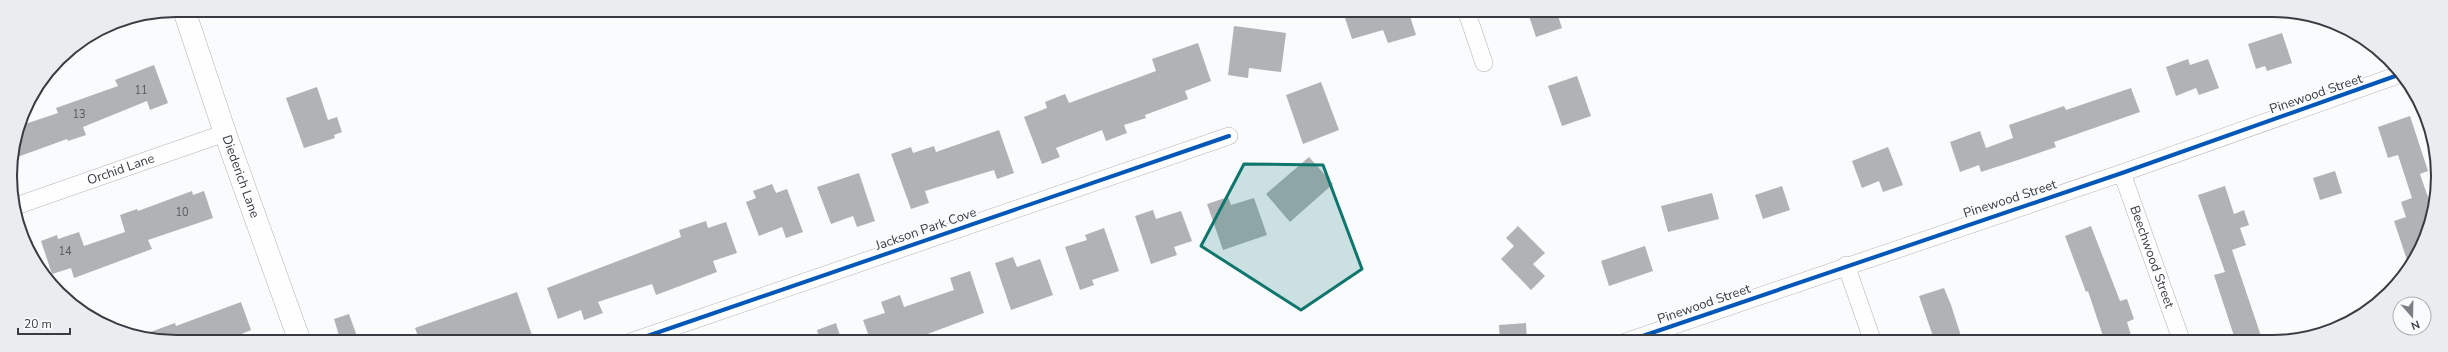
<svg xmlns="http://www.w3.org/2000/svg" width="2448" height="352" font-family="'Nunito Sans',sans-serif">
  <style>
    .building { fill: #b0b2b5 }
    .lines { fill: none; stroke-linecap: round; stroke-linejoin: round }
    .street-casing { stroke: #b2b4b7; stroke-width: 18 }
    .secondary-casing { stroke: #b2b4b7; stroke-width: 23 }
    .street { stroke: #fefeff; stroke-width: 17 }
    .secondary { stroke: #fefeff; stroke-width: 22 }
    .cycleway-casing { stroke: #f9fbfe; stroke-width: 6 }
    .cycleway { stroke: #0057b8; stroke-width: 4 }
    .marked { fill: #0f766e; fill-opacity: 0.2; stroke: #0f766e; stroke-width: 3; stroke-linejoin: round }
    .labels { text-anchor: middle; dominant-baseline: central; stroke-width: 4; stroke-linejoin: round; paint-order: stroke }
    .number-label { font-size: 11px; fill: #565a5f }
    .street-label { font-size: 13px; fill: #383c42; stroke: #f9fbfe }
    .rim { fill: none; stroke: #383c42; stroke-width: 2 }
  </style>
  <rect width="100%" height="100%" fill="#fafbfd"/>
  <path class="building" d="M1370 10H1408L1416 35 1388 43 1383 30 1352 39 1345 18Z
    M1527 10H1556L1562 28 1536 37Z
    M1234 26 1286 33 1281 72 1249 68 1248 78 1228 75Z
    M2282 33 2292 63 2267 71 2265 66 2256 69 2248 44Z
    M1198 43 1211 81 1185 91 1188 99 1145 115 1146 118 1124 125 1127 133 1106 141 1102 130 1056 148 1060 157 1042 164 1024 117 1047 108 1045 102 1065 94 1069 103 1156 71 1152 59Z
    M2188 59 2190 65 2208 59 2219 88 2199 95 2196 88 2176 96 2166 67Z
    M154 65 168 103 150 110 147 101 83 127 86 135 68 141 67 139 12 159 19 126 58 113 56 108 118 86 115 80Z
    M1577 76 1591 116 1562 126 1548 86Z
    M1321 82 1339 130 1303 144 1286 95Z
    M317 87 328 120 337 117 342 132 334 135 335 138 304 148 286 98Z
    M2131 88 2140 112 2054 142 2056 147 2021 159 1981 172 1979 165 1960 172 1950 142 1980 131 1986 148 2013 138 2009 125 2064 106 2066 110Z
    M2410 116 2428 171 2420 174 2432 209 2421 249 2409 266 2394 221 2406 217 2401 202 2412 198 2398 155 2388 158 2378 127Z
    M999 130 1014 173 997 179 994 170 925 191 929 203 911 209 891 154 911 147 913 153 934 146 936 152Z
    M1888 147 1903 185 1883 192 1879 181 1862 188 1852 161Z
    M1309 157 1333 184 1290 222 1266 194Z
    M2335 171 2342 193 2320 200 2313 178Z
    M859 173 875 221 857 227 853 216 831 224 817 187Z
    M772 184 776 193 787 189 803 232 786 238 782 227 759 236 746 202 756 198 753 191Z
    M1782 186 1790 210 1763 219 1755 195Z
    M2225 186 2234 214 2244 210 2249 225 2240 228 2246 245 2232 250 2263 342H2236L2214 275 2225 272 2198 195Z
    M192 191 193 195 204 191 213 218 148 240 152 249 74 278 71 268 52 274 41 241 57 235 58 239 79 232 84 246 125 232 120 215 137 209 138 211Z
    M1712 193 1719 219 1668 232 1661 206Z
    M1228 197 1231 205 1254 198 1267 235 1223 250 1207 204Z
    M1153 210 1156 219 1181 211 1192 241 1174 247 1177 255 1151 264 1135 216Z
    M706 221 708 228 726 222 737 253 713 261 717 272 656 295 652 284 598 302 603 313 584 320 581 310 558 319 547 288 681 237 679 230Z
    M1518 226 1545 253 1533 264 1545 276 1531 290 1501 259 1514 246 1506 238Z
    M2091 226 2120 301 2127 299 2134 319 2127 322 2133 342H2105L2088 291 2086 292 2065 236Z
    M1104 228 1119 271 1092 280 1094 285 1080 290 1065 247 1087 240 1085 235Z
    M1645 246 1653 271 1609 286 1601 261Z
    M1013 257 1017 267 1040 259 1053 295 1011 310 995 263Z
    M970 271 984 313 906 342H871L863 320 885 313 881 302 900 295 904 307 954 290 950 278Z
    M1944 288 1951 305 1963 342H1935L1919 296Z
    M517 292 533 338 522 342H513L511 336 493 342H420L415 328Z
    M241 302 251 330 223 342H165L142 335 175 323 176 326Z
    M349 314 359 342H341L334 319Z
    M836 323 842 342H821L817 330Z
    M1526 323 1527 342H1500L1499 325Z"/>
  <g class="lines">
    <g class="street-casing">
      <g id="street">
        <path d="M1466 10 1484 63"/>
        <path id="s1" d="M2122 173 2182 342"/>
        <path id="s2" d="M16 206 225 133"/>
        <path d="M1846 265 1873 342"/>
        <path d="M630 342 1229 136"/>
        <path d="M1625 342 2122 173 2401 74"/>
      </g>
    </g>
    <g class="secondary-casing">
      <g id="secondary">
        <path id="s3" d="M184 10 225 133 300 342"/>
      </g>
    </g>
    <use href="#street" class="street"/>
    <use href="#secondary" class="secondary"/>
    <g class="cycleway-casing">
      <path id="cycleway" d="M630 342 1229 136
        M1625 342 2122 173 2401 74"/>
    </g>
    <use href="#cycleway" class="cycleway"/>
  </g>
  <path class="marked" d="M1244 164 1323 165 1362 269 1301 310 1201 246Z"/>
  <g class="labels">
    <g class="number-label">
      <text x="141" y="90">11</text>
      <text x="79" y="114">13</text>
      <text x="182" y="212">10</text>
      <text x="65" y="251">14</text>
    </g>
    <g class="street-label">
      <text transform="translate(2316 94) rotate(-19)">Pinewood Street</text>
      <text stroke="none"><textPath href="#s2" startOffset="111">Orchid Lane</textPath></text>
      <text stroke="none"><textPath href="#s3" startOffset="176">Diederich Lane</textPath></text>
      <text transform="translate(2010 199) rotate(-18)">Pinewood Street</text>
      <text transform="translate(926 229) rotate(-19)">Jackson Park Cove</text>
      <text stroke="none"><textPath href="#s1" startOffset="89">Beechwood Street</textPath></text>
      <text transform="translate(1704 304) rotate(-19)">Pinewood Street</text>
    </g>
  </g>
  <path d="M0 0H2448V352H0ZM176 17H2272A159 159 0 0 1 2431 176V176A159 159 0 0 1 2272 335H176A159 159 0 0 1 17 176V176A159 159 0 0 1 176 17Z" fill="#eaecef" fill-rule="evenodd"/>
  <path class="rim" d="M176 17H2272A159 159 0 0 1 2431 176V176A159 159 0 0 1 2272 335H176A159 159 0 0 1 17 176V176A159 159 0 0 1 176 17Z"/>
  <g transform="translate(2412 316) rotate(160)"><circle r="19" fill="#f9fbfe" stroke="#acafb3"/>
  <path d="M0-3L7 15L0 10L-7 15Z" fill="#7c7f83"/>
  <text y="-6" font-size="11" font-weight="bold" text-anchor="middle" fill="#383c42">N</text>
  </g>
  <path d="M18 328v6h52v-6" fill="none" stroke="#383c42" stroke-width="2"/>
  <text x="24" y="328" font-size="12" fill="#383c42" stroke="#f9fbfe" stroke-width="3" paint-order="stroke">20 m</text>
</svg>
